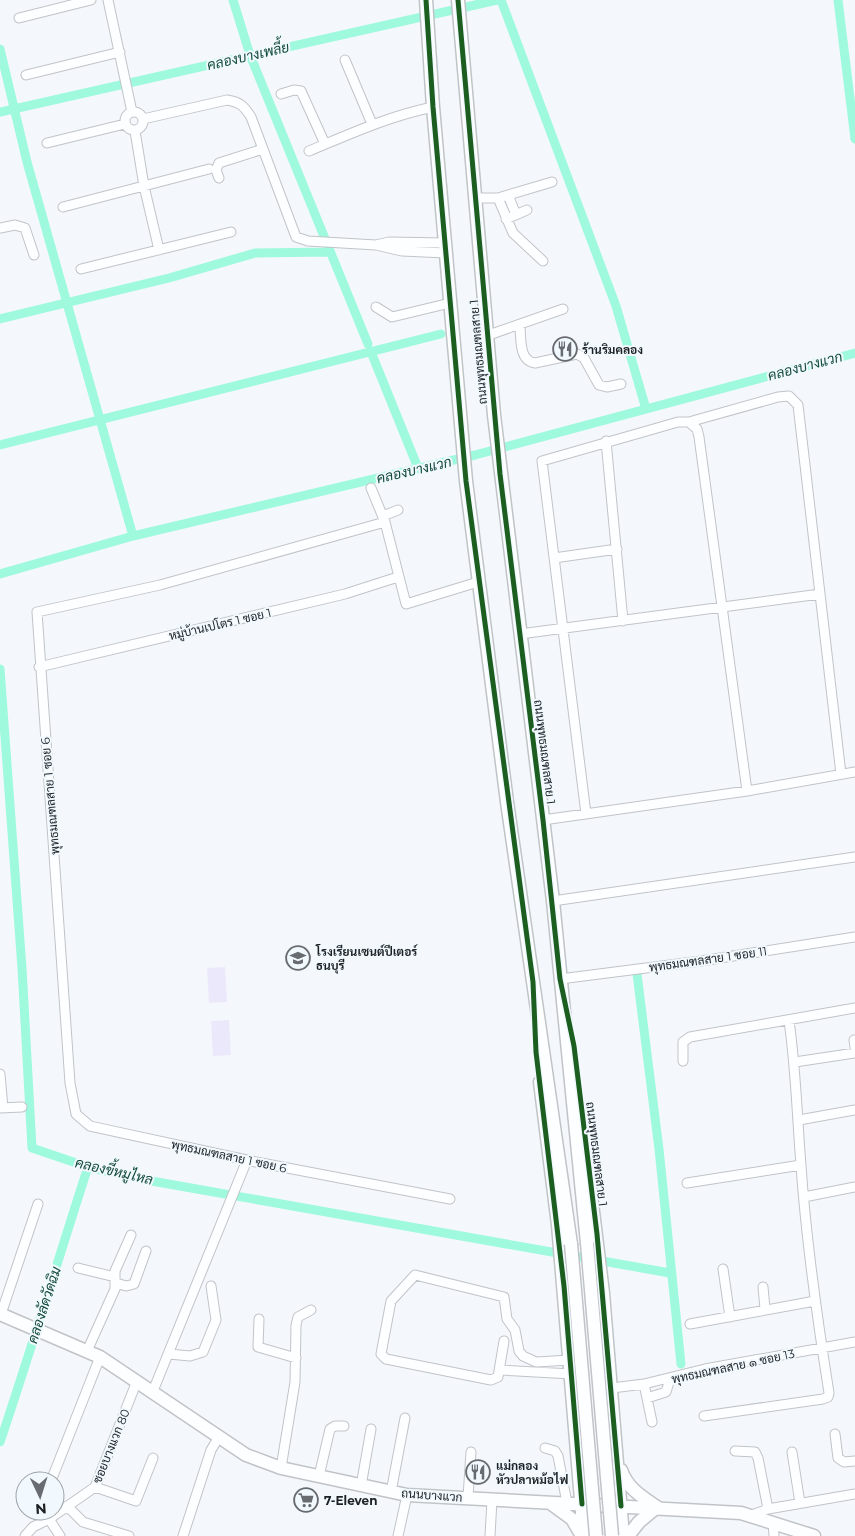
<svg xmlns="http://www.w3.org/2000/svg" width="855" height="1536" font-family="Montserrat,Sarabun,sans-serif">
  <style>
    .green { fill: #ece8fb }
    .lines { fill: none; stroke-linecap: round; stroke-linejoin: round }
    .canal { stroke: #9ff9dc; stroke-width: 9 }
    .street-casing { stroke: #c1c4c7; stroke-width: 11 }
    .secondary-casing { stroke: #c1c4c7; stroke-width: 15 }
    .street { stroke: #fdfeff; stroke-width: 9 }
    .secondary { stroke: #fdfeff; stroke-width: 12 }
    .secondary-bridge-casing { stroke: #c1c4c7; stroke-width: 15; stroke-linecap: butt }
    .secondary-bridge { stroke: #fdfeff; stroke-width: 12 }
    .cycleway-casing { stroke: #f1f9ff; stroke-width: 8 }
    .cycleway { stroke: #1b5e20; stroke-width: 5 }
    .labels { text-anchor: middle; dominant-baseline: central; stroke-width: 4; stroke-linejoin: round; paint-order: stroke }
    .poi-label { font-size: 12px; font-weight: bold; fill: #1d2124; stroke: #f1f9ff; text-anchor: start }
    .street-label { font-size: 12px; fill: #1d2124; stroke: #f1f9ff }
    .water-label { font-size: 14px; font-style: italic; fill: #144b3a; stroke: #f1f9ff }
  </style>
  <rect width="100%" height="100%" fill="#f4f8fc"/>
  <path class="green" d="M225 967 227 1002 209 1003 207 968Z
    M229 1020 231 1055 213 1056 211 1021Z"/>
  <g class="lines">
    <path class="canal" d="M233 0 250 55 368 344
      M501 0 616 306 646 409
      M838 0 855 139
      M0 49 27 162 133 536
      M0 112 497 0
      M0 319 169 278 255 253 330 252
      M371 352 418 468
      M0 445 441 334
      M0 574 133 536 475 455 855 353
      M0 669 22 968 32 1148 88 1167 146 1180 670 1273
      M637 974 659 1149 681 1364
      M0 1442C31 1351 58 1259 88 1167"/>
    <g class="street-casing">
      <path id="street" d="M108 0 132 112
        M19 18 91 0
        M345 60 372 124
        M26 75 120 52
        M281 94 294 90 301 91 325 144
        M125 121a9 9 0 1 1 18 0a9 9 0 1 1-18 0Z
        M143 119 227 100C240 102 244 106 251 117L296 237 308 241 376 245 402 251 446 253
        M135 131 144 186 159 250
        M47 143 125 124
        M309 151C350 134 389 116 433 107
        M219 178 216 170 219 163 263 149
        M508 195 516 215
        M475 198H498L513 233 543 261
        M498 198 552 182
        M63 207 209 169
        M506 219 527 210
        M0 228 15 225 25 228 34 255
        M376 245 389 242 445 243
        M81 269 231 232
        M376 307 392 317 450 303
        M520 326C521 339 519 361 535 363L577 354 584 358 599 385 607 387 621 384
        M486 336 563 309
        M689 422 697 429 699 437 747 791
        M606 441 623 621
        M371 488 385 522 406 604 478 582
        M383 516 398 510
        M385 522 160 585 37 612 70 1083 76 1114 90 1126 256 1162 450 1199
        M554 558 617 549
        M520 634 820 594
        M39 667 345 594 398 577
        M586 814 542 461 678 422H689L778 397 789 396 798 405 841 774
        M543 820 747 791 855 772
        M553 901 855 857
        M560 979 701 961 855 937
        M854 1040 855 1047
        M683 1061V1042L690 1037 855 1008
        M795 1062 855 1053
        M0 1074 3 1108
        M0 1108 22 1107
        M799 1120 855 1110
        M687 1183 801 1165
        M804 1197 855 1187
        M78 1268 115 1277
        M723 1269 730 1317
        M116 1283 126 1286 134 1284 146 1251
        M763 1287 765 1309
        M1 1314 38 1204
        M259 1319 258 1347 296 1358
        M690 1324 815 1301
        M504 1341 498 1377 491 1380 386 1359 381 1354 391 1301 415 1275 504 1297 507 1319 515 1330 519 1351 523 1356 536 1362 570 1360
        M87 1351 115 1289V1271L131 1235
        M169 1354 190 1356 203 1352 216 1320 211 1286
        M500 1370 572 1374
        M644 1384 652 1422
        M612 1388 644 1384 705 1369 855 1342
        M153 1391 247 1160
        M647 1398 666 1392 670 1379
        M704 1416 823 1399 828 1397 829 1393C817 1317 806 1241 801 1165 797 1117 796 1069 789 1021
        M835 1434 838 1458 844 1462 855 1461
        M545 1448 555 1451 558 1456 567 1503
        M735 1451 755 1452 758 1458 768 1509
        M792 1452 800 1503
        M281 1468 295 1382 296 1325 298 1317 311 1310
        M319 1476 330 1429 335 1426H344
        M51 1481 100 1357
        M361 1486 371 1429
        M95 1487 136 1501 153 1458
        M391 1492 405 1418
        M468 1497 471 1452
        M67 1506 83 1522 129 1536
        M752 1515 768 1509 855 1494
        M49 1519 60 1536
        M773 1522 774 1536
        M25 1536 33 1527 49 1519 95 1487 137 1381
        M183 1536 211 1450 219 1437
        M398 1536 407 1495
        M490 1536 492 1500"/>
    </g>
    <g class="secondary-casing">
      <path id="secondary" d="M426 0 433 107 466 481 507 802 571 1244
        M458 0 494 415 553 901 587 1243
        M540 1082 558 1225 584 1536
        M583 1130 603 1293 623 1536
        M0 1314 100 1357 246 1455 281 1468 407 1495 741 1513 814 1536
        M621 1470C627 1488 642 1497 657 1507
        M550 1503 572 1519 582 1536
        M628 1536 639 1522 657 1507"/>
    </g>
    <use href="#street" class="street"/>
    <use href="#secondary" class="secondary"/>
    <g class="secondary-bridge-casing">
      <path id="secondary-bridge" d="M587 1243 612 1536
        M571 1244 596 1536"/>
    </g>
    <use href="#secondary-bridge" class="secondary-bridge"/>
    <g class="cycleway-casing">
      <path id="cycleway" d="M426 0 433 107 466 481 533 982 536 1052 564 1286 582 1504
        M458 0 500 474 543 820 560 979 574 1046 597 1234 621 1506"/>
    </g>
    <use href="#cycleway" class="cycleway"/>
  </g>
  <defs>
    <g id="restaurant-ring" transform="scale(1.25)"><circle r="9.5" fill="#f1f9ff" stroke="#686c70" stroke-width="1.5"/><path d="M-5-6h1v4h1v-4h1v4h1v-4h1v5L-1.5 .5V6h-2V.5L-5-1ZM5-6V6H3V1.5H1.5Q1.5-4 5-6Z" fill="#686c70"/></g>
    <g id="school-ring" transform="scale(1.25)"><circle r="9.5" fill="#f1f9ff" stroke="#686c70" stroke-width="1.5"/><path d="M0-5L7-2L0 1L-7-2ZM-4 1L0 2.5L4 1V4Q0 6-4 4Z" fill="#686c70"/></g>
    <g id="supermarket-ring" transform="scale(1.25)"><circle r="9.5" fill="#f1f9ff" stroke="#686c70" stroke-width="1.5"/><path d="M-6-5.5h2.5l.6 2H6L4.5 2H-2.5L-4.4-4H-6ZM-1.5 3.2a1.3 1.3 0 1 0 .1 0ZM3 3.2a1.3 1.3 0 1 0 .1 0Z" fill="#686c70"/></g>
  </defs>
  <g fill-rule="evenodd">
    <use href="#restaurant-ring" x="565" y="349"/>
    <use href="#school-ring" x="298" y="958"/>
    <use href="#restaurant-ring" x="478" y="1472"/>
    <use href="#supermarket-ring" x="306" y="1500"/>
  </g>
  <g class="labels">
    <g class="poi-label">
      <text x="582" y="349">ร้านริมคลอง</text>
      <text x="316" y="951">โรงเรียนเซนต์ปีเตอร์<tspan x="316" dy="14">ธนบุรี</tspan></text>
      <text x="496" y="1465">แม่กลอง<tspan x="496" dy="14">หัวปลาหม้อไฟ</tspan></text>
      <text x="324" y="1500">7-Eleven</text>
    </g>
    <g class="street-label">
      <text transform="translate(478 352) rotate(-95)">ถนนพุทธมณฑลสาย 1</text>
      <text transform="translate(220 624) rotate(-13)">หมู่บ้านเปโตร 1 ซอย 1</text>
      <text transform="translate(545 752) rotate(83)">ถนนพุทธมณฑลสาย 1</text>
      <text transform="translate(50 796) rotate(-95)">พุทธมณฑลสาย 1 ซอย 6</text>
      <text transform="translate(708 959) rotate(-8)">พุทธมณฑลสาย 1 ซอย 11</text>
      <text transform="translate(597 1154) rotate(83)">ถนนพุทธมณฑลสาย 1</text>
      <text transform="translate(229 1156) rotate(12)">พุทธมณฑลสาย 1 ซอย 6</text>
      <text transform="translate(733 1366) rotate(-12)">พุทธมณฑลสาย ๑ ซอย 13</text>
      <text transform="translate(111 1446) rotate(-68)">ซอยบางแวก 80</text>
      <text transform="translate(432 1495) rotate(4)">ถนนบางแวก</text>
    </g>
    <g class="water-label">
      <text transform="translate(248 56) rotate(-13)">คลองบางเพลี้ย</text>
      <text transform="translate(805 366) rotate(-15)">คลองบางแวก</text>
      <text transform="translate(414 470) rotate(-13)">คลองบางแวก</text>
      <text transform="translate(114 1171) rotate(13)">คลองขี้หมูไหล</text>
      <text transform="translate(44 1305) rotate(-72)">คลองลัดวัดฉิม</text>
    </g>
  </g>
  <g transform="translate(40 1496) rotate(176)"><circle r="24" fill="#f1f9ff" stroke="#9ca3a7"/>
  <path d="M0-4L9 19L0 12L-9 19Z" fill="#686c70"/>
  <text y="-8" font-size="14" font-weight="bold" text-anchor="middle" fill="#1d2124">N</text>
  </g>
</svg>
